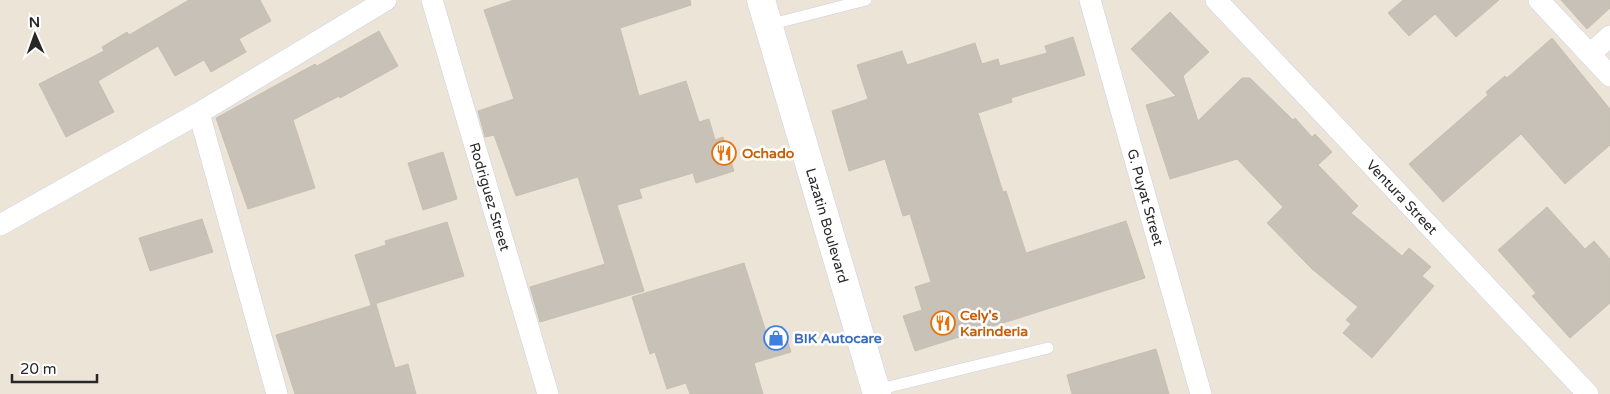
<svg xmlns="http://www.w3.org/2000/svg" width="1610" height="394" font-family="'Varela Round',sans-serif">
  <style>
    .building { fill: #c7c1b7; stroke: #c7c0b1 }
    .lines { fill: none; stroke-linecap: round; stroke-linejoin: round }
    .service-casing { stroke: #cccfe3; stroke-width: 12 }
    .minor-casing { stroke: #cccfe3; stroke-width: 22 }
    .secondary-casing { stroke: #cccfe3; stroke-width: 29 }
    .service { stroke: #fff; stroke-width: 11 }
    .minor { stroke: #fff; stroke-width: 21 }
    .secondary { stroke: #fff; stroke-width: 28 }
    .labels { text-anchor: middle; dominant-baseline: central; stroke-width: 5; stroke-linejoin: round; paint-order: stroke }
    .food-label { font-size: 14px; font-weight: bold; fill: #c56008; stroke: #fff; text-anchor: start }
    .street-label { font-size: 14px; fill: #272727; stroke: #fff }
    .shop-label { font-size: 14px; font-weight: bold; fill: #366cbe; stroke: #fff; text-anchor: start }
  </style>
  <rect width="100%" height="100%" fill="#ece4d7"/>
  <path class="building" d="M189 0H260L271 21 239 39 246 52 211 72 204 60 175 76 158 46 98 81 114 112 66 137 39 84 104 51 102 47 127 32 129 35Z
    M514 0H690L691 5 620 28 639 96 686 81 699 122 709 119 715 140 723 137 734 171 696 183 693 173 639 189 642 198 617 205 644 291 540 322 530 287 605 264 578 177 516 196 494 135 485 137 478 111 514 99 484 10Z
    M1403 0H1499L1456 37 1435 14 1409 36 1388 13Z
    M1561 0H1610V8L1587 29Z
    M1170 12 1209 52 1183 76 1198 121 1242 78H1250L1293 120 1295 118 1312 137 1315 134 1332 152 1318 165 1358 206 1351 213 1402 256 1409 248 1431 267 1422 276 1434 286 1372 358 1343 333 1351 324 1346 320 1358 307 1312 269 1267 223 1283 207 1237 159 1170 179 1146 105 1176 96 1131 49Z
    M379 31 398 66 340 98 339 96 293 120 315 188 248 209 216 118 315 64 317 66Z
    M1073 37 1085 75 1011 98 1012 102 978 113 1003 192 1006 191 1026 253 1126 221 1145 278 915 351 903 316 922 310 915 287 931 282 910 214 903 216 885 159 849 171 832 111 868 99 857 65 902 51 907 65 975 43 982 64 998 59 1000 66 1047 53 1045 46Z
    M1552 38 1610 109V145L1565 184 1521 134 1443 202 1409 164 1488 95 1486 92 1505 76 1507 78Z
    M443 152 457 199 423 210 408 163Z
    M1547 207 1585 249 1594 241 1610 259V303L1570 338 1532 296 1536 293 1498 250Z
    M202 219 213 252 150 271 139 238Z
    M447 222 464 276 371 305 355 255 386 245 385 241Z
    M744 263 766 332 782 326 791 352 754 363 763 394H690L686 383 667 389 655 352 650 354 632 297Z
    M376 304 395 368 408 364 416 394H295L276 335Z
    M1156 349 1169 394H1072L1067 375Z"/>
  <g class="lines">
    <g class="service-casing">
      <path id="service" d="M768 25 866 0
        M876 390 1048 348"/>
    </g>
    <g class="minor-casing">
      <g id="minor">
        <path id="s1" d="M432 0 548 394"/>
        <path id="s2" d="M1090 0 1201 394"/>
        <path id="s3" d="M1216 0 1588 394"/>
        <path d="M1539 0 1610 76"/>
        <path d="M1590 54 1610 36"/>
        <path d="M199 113 277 394"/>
        <path d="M0 225 199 113 386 0"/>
      </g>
    </g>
    <g class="secondary-casing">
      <g id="secondary">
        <path id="s4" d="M761 0 877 394"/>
      </g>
    </g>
    <use href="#service" class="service"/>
    <use href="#minor" class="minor"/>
    <use href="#secondary" class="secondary"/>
  </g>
  <defs>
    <g id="restaurant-ring" transform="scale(1.25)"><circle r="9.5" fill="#fff" stroke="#e8710a" stroke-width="1.5"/><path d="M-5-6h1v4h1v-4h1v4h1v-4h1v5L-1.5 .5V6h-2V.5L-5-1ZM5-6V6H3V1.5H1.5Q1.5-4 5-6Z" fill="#e8710a"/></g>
    <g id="shop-ring" transform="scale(1.25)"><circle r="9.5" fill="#fff" stroke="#3f7fe0" stroke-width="1.5"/><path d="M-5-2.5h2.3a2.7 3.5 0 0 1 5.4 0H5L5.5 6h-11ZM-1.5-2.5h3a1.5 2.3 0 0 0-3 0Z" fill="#3f7fe0"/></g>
  </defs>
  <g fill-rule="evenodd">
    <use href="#restaurant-ring" x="724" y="153"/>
    <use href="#restaurant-ring" x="943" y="323"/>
    <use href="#shop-ring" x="776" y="338"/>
  </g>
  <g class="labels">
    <g class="food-label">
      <text x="742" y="153">Ochado</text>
      <text x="960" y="315">Cely's<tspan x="960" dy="16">Karinderia</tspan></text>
    </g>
    <g class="street-label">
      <text stroke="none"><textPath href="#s1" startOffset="205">Rodriguez Street</textPath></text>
      <text stroke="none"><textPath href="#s2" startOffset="205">G. Puyat Street</textPath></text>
      <text stroke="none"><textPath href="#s3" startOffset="271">Ventura Street</textPath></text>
      <text stroke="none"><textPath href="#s4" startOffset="235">Lazatin Boulevard</textPath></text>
    </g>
    <g class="shop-label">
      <text x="794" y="338">BIK Autocare</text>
    </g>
  </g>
  <g transform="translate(35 35) rotate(358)" stroke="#ffffff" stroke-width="4" paint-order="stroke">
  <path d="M0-4L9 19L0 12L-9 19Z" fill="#272727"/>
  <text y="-8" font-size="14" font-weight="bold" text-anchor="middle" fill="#272727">N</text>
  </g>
  <path d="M12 374v8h85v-8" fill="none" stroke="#272727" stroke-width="2.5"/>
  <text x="20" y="374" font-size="15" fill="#272727" stroke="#ffffff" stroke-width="4" paint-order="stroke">20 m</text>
</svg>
